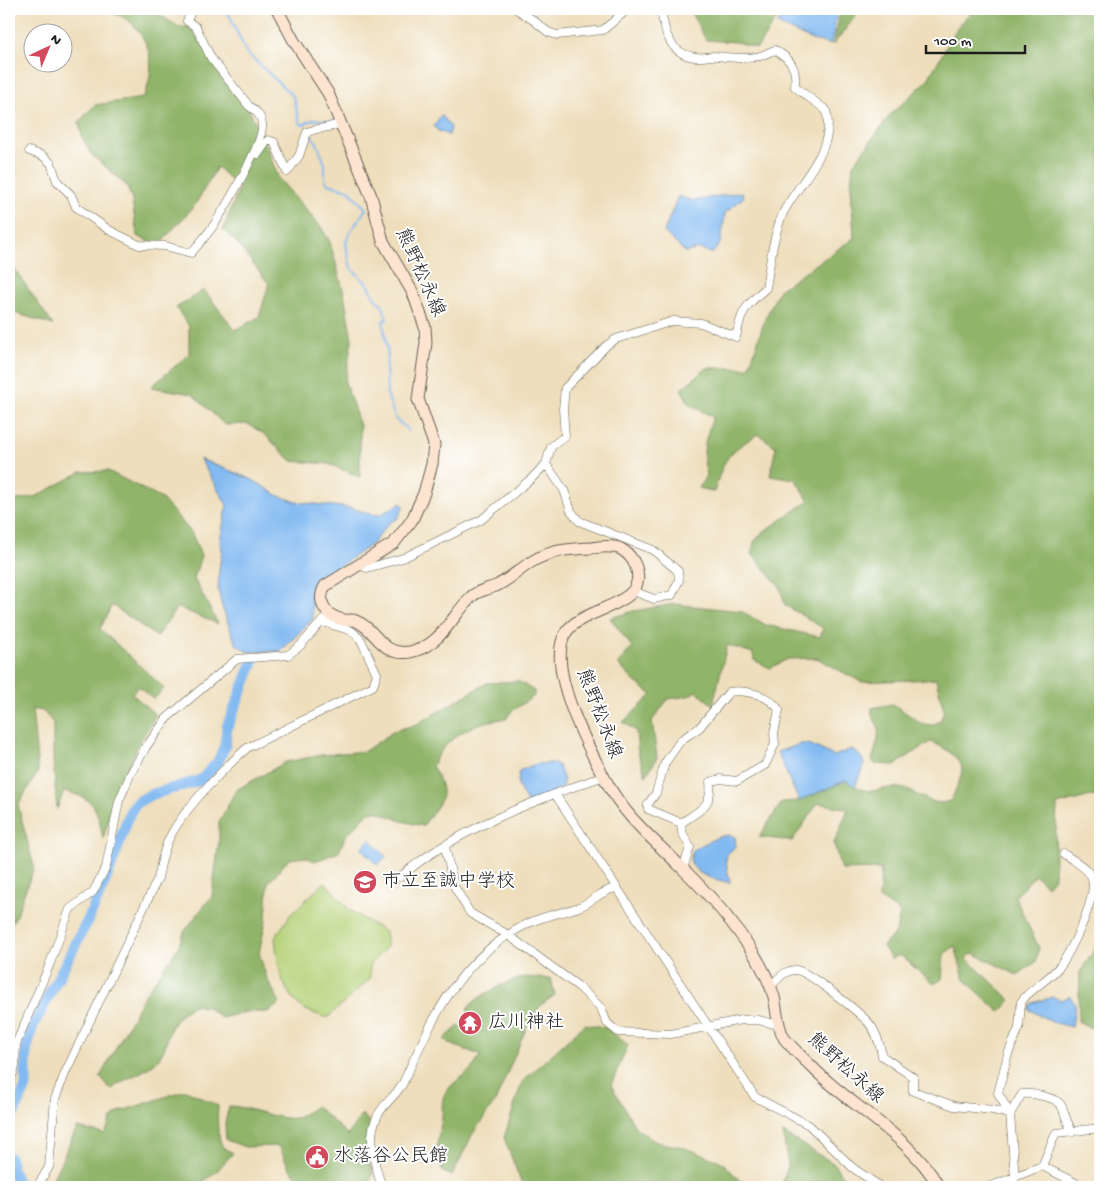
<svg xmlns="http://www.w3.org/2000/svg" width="1109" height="1196" font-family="'Gochi Hand','Klee One',sans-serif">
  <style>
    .green { fill: #b5d279; stroke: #68774a }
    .forest { fill: #90b469; stroke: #566842 }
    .water { fill: #81b9f1; stroke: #4e6a86 }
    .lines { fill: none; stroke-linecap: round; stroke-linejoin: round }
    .stream { stroke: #81b9f1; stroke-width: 2 }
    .river { stroke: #81b9f1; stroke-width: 11 }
    .street-casing { stroke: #666054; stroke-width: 9 }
    .secondary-casing { stroke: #666054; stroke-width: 13 }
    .street { stroke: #fff; stroke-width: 8 }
    .secondary { stroke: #fde4d1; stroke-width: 11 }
    .labels { text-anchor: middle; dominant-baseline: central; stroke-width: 4; stroke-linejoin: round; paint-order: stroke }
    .street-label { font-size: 19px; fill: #1c1c1c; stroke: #fff }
    .poi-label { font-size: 19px; fill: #1c1c1c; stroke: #fff; text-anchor: start }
  </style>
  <rect width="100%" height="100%" fill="#fff"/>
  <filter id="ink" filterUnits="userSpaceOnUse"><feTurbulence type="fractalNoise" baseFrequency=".02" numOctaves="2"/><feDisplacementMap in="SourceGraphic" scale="10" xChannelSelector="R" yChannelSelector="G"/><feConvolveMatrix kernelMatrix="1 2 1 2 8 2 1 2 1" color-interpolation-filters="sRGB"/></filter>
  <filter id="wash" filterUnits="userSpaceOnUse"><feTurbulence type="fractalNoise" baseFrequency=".0096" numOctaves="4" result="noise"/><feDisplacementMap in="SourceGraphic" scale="20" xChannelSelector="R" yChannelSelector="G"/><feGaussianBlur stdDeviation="1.12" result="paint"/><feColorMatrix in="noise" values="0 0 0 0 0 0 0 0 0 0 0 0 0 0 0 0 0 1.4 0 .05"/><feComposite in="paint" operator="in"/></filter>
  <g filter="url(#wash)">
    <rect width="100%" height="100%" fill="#eedebc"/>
    <path class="green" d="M325 882 349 910 385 932 387 947 370 964V979L327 1018C320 1015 311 1013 304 1009 280 992 278 964 275 938L291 914Z"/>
    <path class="forest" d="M101 9H158V14L179 27H190L248 108 260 131 279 179 321 227 330 242 344 293 352 340 345 382 360 426V477L329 464 292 461 264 434 248 424 225 425 192 394 151 387 189 354V326L176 308 204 290 235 330 259 317 269 284 236 242 223 230 239 188 217 167 195 205 158 246 137 236 132 200 127 186 91 154 82 137 79 122 95 105 143 98C156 71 153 42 129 21 122 15 109 12 101 9Z
      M689 9H783L757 48 736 42 706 40Z
      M841 9H861L833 45Z
      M975 9H1100V798L1091 796 1057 805 1054 878 1047 886 1035 875 1015 897 1039 948 1036 962 1017 975 973 953 966 958 1011 1000 1000 1012 964 979 955 946 944 954 942 979 934 984 900 955 891 959 883 946 896 932 900 912 879 898 881 869 841 870 834 843 848 809 818 803 792 841 759 837 782 802 799 801 847 780C873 800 874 786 899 788 916 790 934 810 951 800 955 791 962 778 962 769 962 759 939 743 930 742L895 765 875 764 872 760C875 750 880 738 878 727 876 720 870 716 872 708L893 704 922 724 932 725 940 721 944 711 936 679 861 682 817 658 788 659 770 668 754 660 753 653 727 645 713 705 696 691 688 696 668 699 652 721 657 758 646 776 638 753 636 731 623 722 652 695 634 681 618 664 632 647 610 618 634 611 674 604 741 611 766 625 820 637 823 628 785 605 780 587 752 554 754 542 762 533 809 501 795 479 770 475 776 447 758 434C726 454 725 457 714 492L699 488 707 474C700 454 706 437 713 417L690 405 681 389 707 368H749L765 319 779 290 854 238 851 187 853 165 891 114 927 81 960 23Z
      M9 261 53 325 9 311Z
      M108 471 162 499 191 532 201 555 194 579 218 624 177 607 157 637 112 605 100 629 164 688 154 699 138 686 132 694 156 715C131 753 115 795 103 839 97 809 97 799 64 791L57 809 53 761V723L43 711 32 709 38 772 18 805 34 867 16 916 9 927V502L37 496 81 472Z
      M518 681 534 691V696L512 711 506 719C475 720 445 737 432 766 450 797 442 799 423 826L402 821 376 811 369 812 345 837 339 852 315 861 306 857 289 859 268 883 266 920 259 953 267 979 280 1003 268 1012H246L221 1018 207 1007 194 1005C185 1010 174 1020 170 1030 166 1041 167 1047 159 1058 147 1074 125 1076 111 1090L100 1077 144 996 178 948 184 932 212 896 219 841V822L236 790 286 762 321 755 365 751 394 731 417 724 487 683Z
      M1100 948V1033L1078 1021 1080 972 1095 949Z
      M524 977 551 979 555 995 541 1005 528 1024 496 1100 472 1135 452 1176 443 1172C433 1148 438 1142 442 1119 443 1108 440 1098 448 1089 459 1077 474 1072 480 1055L450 1044 444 1039 460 1025 467 1032 474 1031 479 1026 478 1016 470 1015 467 1009C480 993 505 983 524 977Z
      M585 1024 605 1027 628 1045 611 1085 636 1128 656 1142 682 1147 722 1162 746 1187H523L504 1138 522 1082Z
      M186 1090 218 1106C217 1121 217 1135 223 1148L233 1153 215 1173 195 1187H49L77 1128 105 1134 111 1119 119 1112Z
      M229 1106C248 1106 280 1121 295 1118 302 1117 310 1109 316 1106L348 1135 362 1114 372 1125 370 1167 373 1173 368 1187H306L289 1168 279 1146 245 1147 226 1140 225 1123Z
      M783 1133 833 1163 851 1187H781L788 1166Z"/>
    <path class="water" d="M787 9H838L831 44 812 40 777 24Z
      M441 115 451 127 449 135 438 131 434 126Z
      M742 192 744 197 725 213 721 242 712 254C702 248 697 248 686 253L664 232 678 196 693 201Z
      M200 459 251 479 279 496 297 502 351 508 374 515 382 514 400 503 404 506 398 518 389 523 372 544 316 583 311 590 313 619 281 651 248 652 236 644 222 607 218 590 219 569 222 551 220 541 227 505Z
      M801 744H809L834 756 852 749 861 757 864 764 855 787 846 780 799 801 777 752Z
      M551 763 558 765 564 780 561 788 528 804 518 786 519 771 536 764Z
      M729 835 735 837 736 846 727 854 726 862 730 883C714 878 694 877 690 858L694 849 718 837Z
      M370 839 386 857 377 865 361 848Z
      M1070 996 1075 1004 1072 1027 1052 1022 1028 1009 1032 1003 1053 997 1061 1000Z"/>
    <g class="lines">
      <path class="stream" d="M221 9 230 16 246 52 293 96 300 123 304 125C314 115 321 122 334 121
        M310 134 317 143 325 164V180L328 184 349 190 366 209 350 232 346 243 348 256 351 268 369 286 376 300 382 304 387 319 383 321 388 355 386 366 387 394 396 420 408 429V432"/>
      <path class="river" d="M9 1124 26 1087V1051L32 1028 89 918 110 869 130 812 136 803 150 795 201 780 218 762 225 745 227 727 253 662
        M9 1157 18 1187"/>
    </g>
  </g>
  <g filter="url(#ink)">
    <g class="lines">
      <g class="street-casing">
        <path id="street" d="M516 9 533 20 548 32 557 35 603 30 628 9
          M29 151 43 156 51 163 57 181 71 195 76 207 109 230 139 245 165 246 191 253C200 243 210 232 217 220 227 205 265 140 262 124 261 115 256 111 249 106L211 58 196 27 187 21 192 9
          M258 154 268 140 274 142 287 172 299 156 307 132C319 127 329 129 340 123
          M546 464 564 490 571 511 579 521 653 550 678 571 679 580 672 595 654 599 633 591
          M359 565 367 568 403 558 481 520 531 479 546 464 551 447 565 436 563 409 565 388 607 345 616 339 673 321 701 323 736 337C741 311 746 305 766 288 770 264 773 236 783 213 799 181 837 150 826 110L795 87C797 68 791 59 775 50 770 51 765 55 760 56 745 60 730 57 714 56 708 56 702 58 695 57 669 54 664 31 661 9
          M555 794 755 1097 809 1125 853 1168 881 1187
          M681 823 648 809V804L656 793 665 763 681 740 699 728 729 692C745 689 770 695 779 710L774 733 775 744 765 765 737 781 720 779 710 782C713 806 699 811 681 823L682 832 690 847 683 869
          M445 847 454 886 470 913 508 935 579 987 601 1008 607 1023 618 1032 671 1034 741 1020H758L779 1025
          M400 877C453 831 538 799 604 776
          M771 986C778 979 784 970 796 970 808 971 857 1011 867 1021 876 1030 880 1044 882 1056L913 1077V1091L954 1106 993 1110 1010 1114
          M9 1085 15 1067 16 1044 49 966 70 909 93 892 106 867 119 801 131 773 146 747 167 718 237 659 288 655 300 646 324 619
          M1010 1114 1022 1094C1031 1093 1056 1097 1061 1105 1066 1114 1066 1123 1073 1132
          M1042 1166 1056 1133 1100 1128
          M1015 1178 1010 1114 998 1093 1008 1054 1019 1028 1021 1002 1025 997C1036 986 1050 978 1060 966 1071 952 1100 893 1091 876 1086 867 1073 860 1064 854
          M37 1187 49 1167 55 1099 66 1071 158 878C161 863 164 847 172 833 187 806 223 769 247 748L373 686 377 674 361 640 352 631 323 622
          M382 1187C375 1166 366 1139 377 1117 382 1104 398 1095 404 1081 434 1015 460 957 529 923 545 915 563 913 579 907 592 902 602 890 616 888
          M989 1187 1042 1166 1080 1185 1100 1184"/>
      </g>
      <g class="secondary-casing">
        <path id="secondary" d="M277 9 294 41 328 93 371 196 383 241 413 293 425 327 426 343 418 399 434 444 432 464 424 493 412 520 394 543 325 586C316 602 326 617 344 620 349 621 351 619 356 621 377 629 381 657 410 652 440 647 452 616 471 597 478 590 490 589 498 585 511 578 521 568 533 561 551 550 570 549 591 548 600 547 612 545 621 549 628 553 633 559 636 567 650 608 580 606 565 634 546 669 589 749 606 781 626 818 651 837 680 866 707 892 734 923 754 954 762 967 770 982 774 997 777 1010 777 1026 784 1038 791 1047 801 1056 809 1064 850 1107 909 1134 939 1187"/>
      </g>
      <use href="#street" class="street"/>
      <use href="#secondary" class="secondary"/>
    </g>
  </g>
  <defs>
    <g id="school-disc" transform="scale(1.25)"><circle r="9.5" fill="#d1495b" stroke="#fff"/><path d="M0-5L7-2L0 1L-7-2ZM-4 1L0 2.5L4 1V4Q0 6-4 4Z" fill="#fff"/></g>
    <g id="temple-disc" transform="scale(1.25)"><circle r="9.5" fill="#d1495b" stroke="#fff"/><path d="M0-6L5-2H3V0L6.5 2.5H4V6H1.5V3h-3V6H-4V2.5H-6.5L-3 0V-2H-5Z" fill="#fff"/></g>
    <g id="civic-disc" transform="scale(1.25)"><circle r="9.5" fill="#d1495b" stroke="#fff"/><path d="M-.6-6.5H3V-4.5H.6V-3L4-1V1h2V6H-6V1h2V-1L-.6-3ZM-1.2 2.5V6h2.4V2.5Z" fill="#fff"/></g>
  </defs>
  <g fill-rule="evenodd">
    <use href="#school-disc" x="365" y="882"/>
    <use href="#temple-disc" x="470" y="1023"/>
    <use href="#civic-disc" x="317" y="1157"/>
  </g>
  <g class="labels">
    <g class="street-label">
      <text transform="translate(419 273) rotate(66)">熊野松永線</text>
      <text transform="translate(598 714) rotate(69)">熊野松永線</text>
      <text transform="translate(845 1069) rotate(42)">熊野松永線</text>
    </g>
    <g class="poi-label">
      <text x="382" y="882">市立至誠中学校</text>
      <text x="488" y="1023">広川神社</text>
      <text x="334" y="1157">水落谷公民館</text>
    </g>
  </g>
  <rect width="1109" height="1196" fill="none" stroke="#fff" stroke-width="30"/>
  <g transform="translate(48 48) rotate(44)"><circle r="24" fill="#ffffff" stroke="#a4a4a4"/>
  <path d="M0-4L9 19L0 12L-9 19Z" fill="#d1495b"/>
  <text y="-8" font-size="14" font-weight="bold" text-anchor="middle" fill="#1c1c1c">N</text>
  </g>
  <path d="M926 45v8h99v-8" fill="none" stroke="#1c1c1c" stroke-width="2.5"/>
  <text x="934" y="45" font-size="15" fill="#1c1c1c" stroke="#ffffff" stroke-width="4" paint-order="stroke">100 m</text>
</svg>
